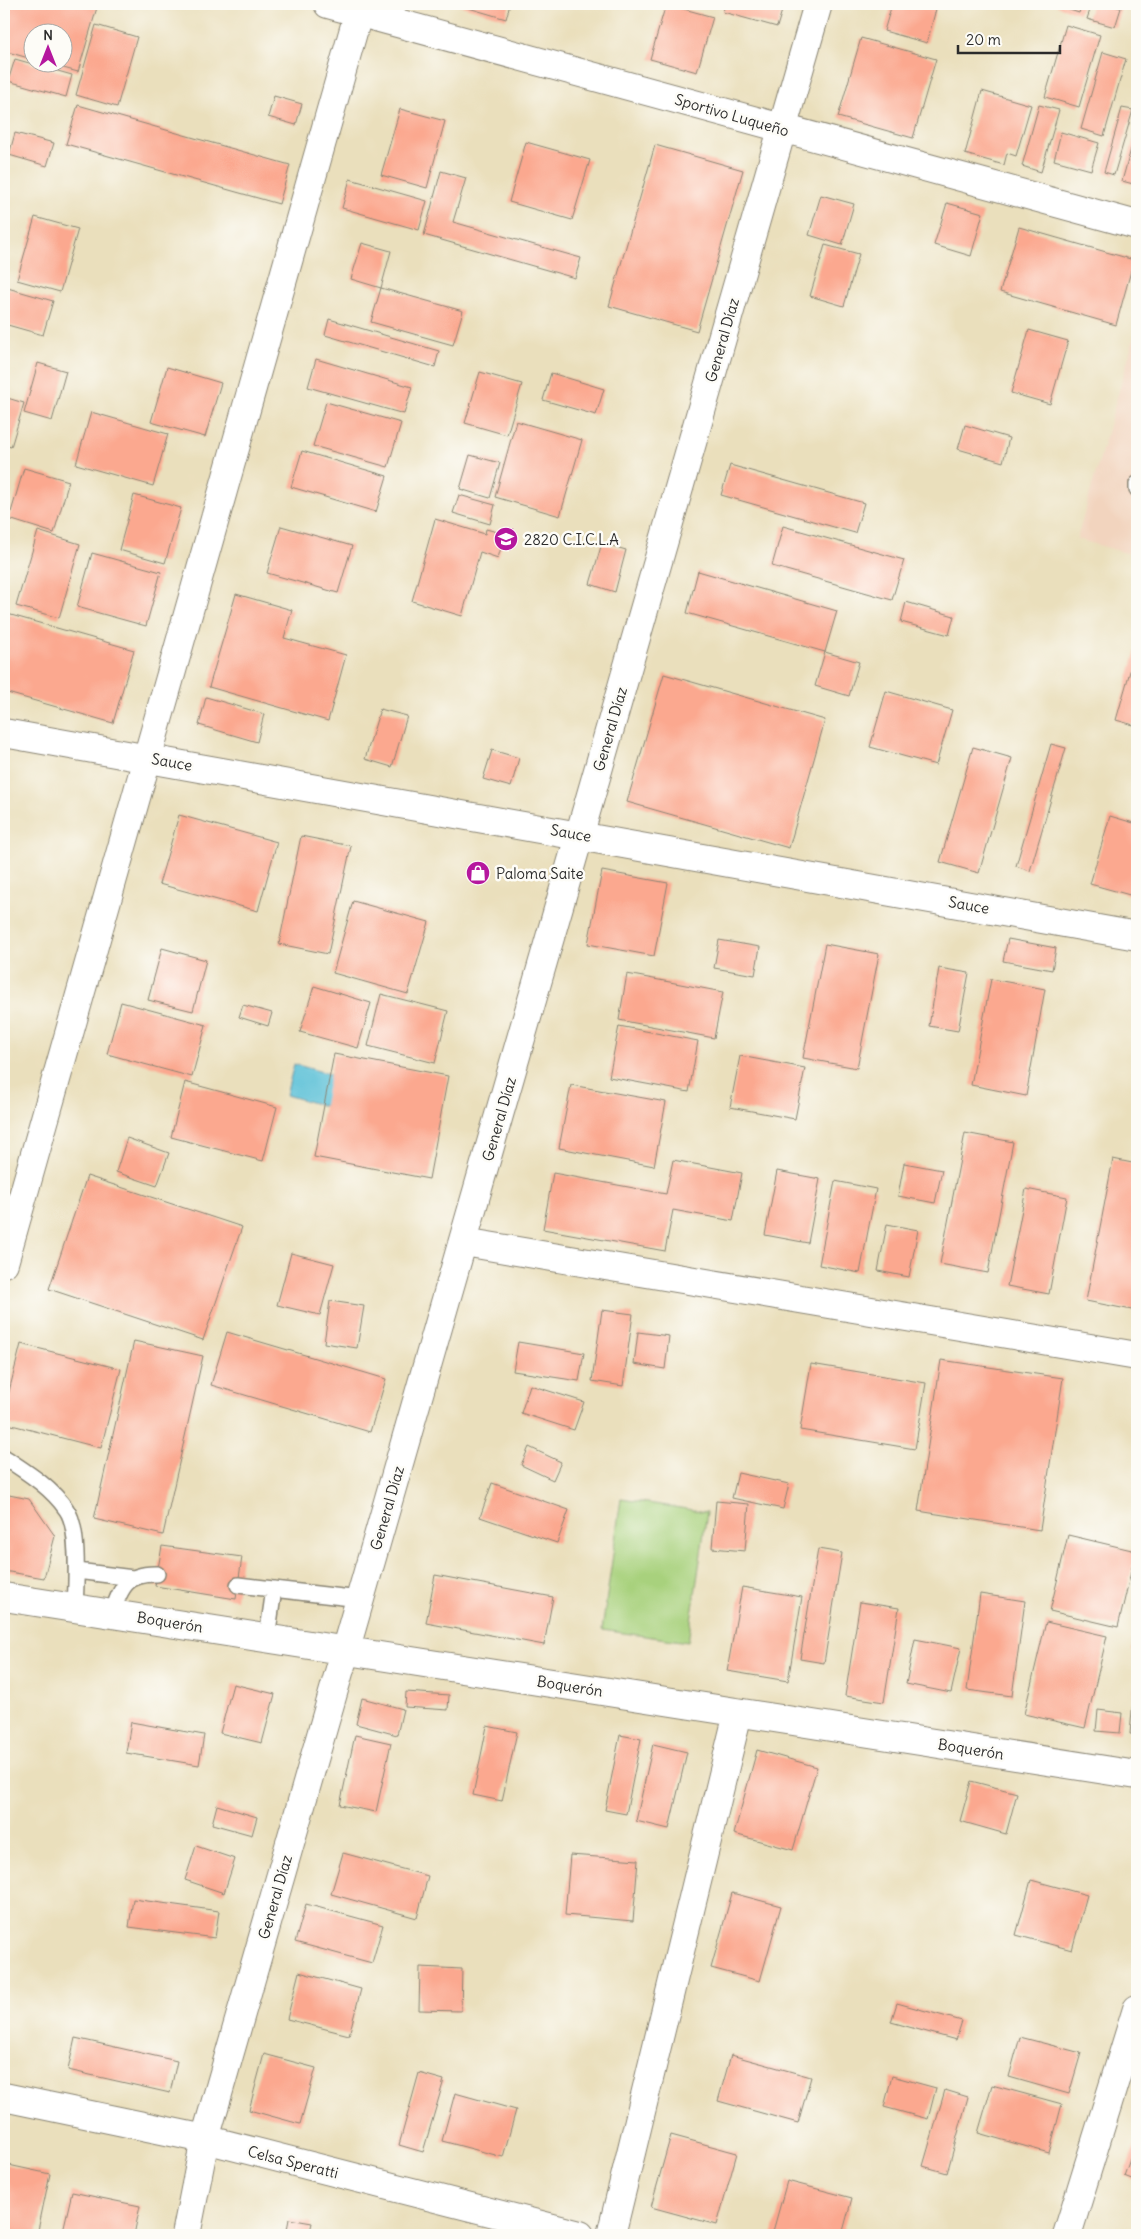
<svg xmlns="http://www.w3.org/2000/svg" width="1141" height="2239" font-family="Delius,sans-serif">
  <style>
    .built { fill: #f2d4be }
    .green { fill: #a8d17d; stroke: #6a7e54 }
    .water { fill: #5ac0d7; stroke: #427681 }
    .building { fill: #fba88f }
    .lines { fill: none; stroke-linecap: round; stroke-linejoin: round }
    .service-casing { stroke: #8a8574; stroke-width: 18 }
    .minor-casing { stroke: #8a8574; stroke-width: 30 }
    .tertiary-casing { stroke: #8a8574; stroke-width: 30 }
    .service { stroke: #fff; stroke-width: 15 }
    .minor { stroke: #fff; stroke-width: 28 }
    .tertiary { stroke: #fff; stroke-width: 28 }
    .labels { text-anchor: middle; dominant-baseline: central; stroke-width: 5; stroke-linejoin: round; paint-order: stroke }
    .street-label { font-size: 15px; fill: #2b2b2b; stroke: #fdfcf7 }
    .poi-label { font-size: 15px; fill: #2b2b2b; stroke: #fdfcf7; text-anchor: start }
  </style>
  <rect width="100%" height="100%" fill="#fdfcf7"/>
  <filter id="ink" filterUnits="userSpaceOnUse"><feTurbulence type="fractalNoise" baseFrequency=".02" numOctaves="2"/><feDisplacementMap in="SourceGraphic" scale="10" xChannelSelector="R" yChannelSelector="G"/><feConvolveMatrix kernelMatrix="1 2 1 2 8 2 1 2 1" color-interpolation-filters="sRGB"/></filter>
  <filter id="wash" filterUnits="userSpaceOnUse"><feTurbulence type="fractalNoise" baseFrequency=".0096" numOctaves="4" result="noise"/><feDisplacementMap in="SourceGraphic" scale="20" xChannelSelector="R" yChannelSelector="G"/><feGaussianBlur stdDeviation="1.12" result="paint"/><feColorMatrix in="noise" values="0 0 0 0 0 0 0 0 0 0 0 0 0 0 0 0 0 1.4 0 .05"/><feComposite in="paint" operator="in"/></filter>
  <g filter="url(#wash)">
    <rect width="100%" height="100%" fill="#eadfbc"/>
    <path class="built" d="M1137 327V556L1077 539Z"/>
    <path class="green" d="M621 1499 707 1512 688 1642 602 1630Z"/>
    <path class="water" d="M294 1064 340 1077 331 1108 286 1095Z"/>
    <g id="blocks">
      <path class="building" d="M11 4H98L78 72 45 63 62 62V32H32V59L4 51V30Z
        M455 4H510L506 19Z
        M666 4 713 17 697 72 650 59Z
        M725 4H784L777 27 723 12Z
        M892 4H916L936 9 927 43 884 31Z
        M1058 4H1082L1079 13 1057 6Z
        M1092 4H1107L1121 8 1115 27 1087 19Z
        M96 25 137 37 117 107 76 95Z
        M1066 25 1100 35 1079 107 1045 97Z
        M861 38 936 59 913 138 838 117Z
        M1103 52 1126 59 1104 136 1081 129Z
        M15 59 72 75 66 97 8 81Z
        M982 91 1031 105 1016 156 1007 153 1004 165 965 154Z
        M274 96 302 104 296 125 268 117Z
        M78 105 290 165 279 204 66 144Z
        M1039 105 1059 110 1041 172 1022 166Z
        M1122 108 1133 110 1114 175 1104 172Z
        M400 109 445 121 427 188 381 175Z
        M1137 128V185L1122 181Z
        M1061 132 1099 143 1091 170 1054 160Z
        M15 133 54 143 47 166 9 155Z
        M526 142 590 160 572 220 509 202Z
        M655 145 743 170 697 331 609 306Z
        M441 171 466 178 453 222 581 258 575 278 424 235Z
        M350 179 427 201 419 230 342 208Z
        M821 195 854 204 842 245 809 235Z
        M947 203 983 213 971 256 934 245Z
        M35 217 78 229 60 292 17 280Z
        M1019 227 1134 260 1116 325 1000 292Z
        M362 243 391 251 381 288 463 311 453 345 371 322 381 288 351 279Z
        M825 245 859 254 844 306 810 296Z
        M4 287 53 301 43 335 4 324Z
        M329 319 439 351 435 367 325 335Z
        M1029 330 1068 341 1050 404 1011 393Z
        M316 359 412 387 404 414 308 387Z
        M38 363 66 371 52 421 24 413Z
        M167 367 221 383 205 437 151 422Z
        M480 372 522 384 507 435 465 423Z
        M551 373 604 389 596 415 543 400Z
        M4 397 24 403 11 447 4 445Z
        M326 402 401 423 388 467 313 446Z
        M91 412 168 434 153 486 76 464Z
        M516 421 582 440 560 516 495 497Z
        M965 425 1009 438 1003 462 958 449Z
        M302 451 387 476 376 512 291 487Z
        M470 455 500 463 490 498 460 489Z
        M730 465 864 503 855 533 721 495Z
        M24 468 69 481 54 533 9 519Z
        M134 495 181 508 165 563 119 550Z
        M459 495 495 505 490 524 453 513Z
        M435 519 485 534 486 529 505 534 498 558 480 552 462 616 412 601Z
        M281 526 352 546 338 593 267 573Z
        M783 526 904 560 892 600 772 566Z
        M38 531 80 544 59 618 16 606Z
        M602 543 626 550 615 592 590 584Z
        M92 553 161 572 146 626 77 607Z
        M698 571 837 611 825 652 687 613Z
        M236 594 292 610 284 638 346 655 328 721 209 687Z
        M906 602 954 616 949 635 901 622Z
        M4 613 134 650 113 723 4 692Z
        M1137 647V726L1116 720Z
        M825 652 859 662 849 696 815 686Z
        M664 674 825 720 789 848 627 802Z
        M886 691 952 710 936 765 870 747Z
        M206 697 264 714 257 742 199 725Z
        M380 709 407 716 392 767 365 759Z
        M1051 744 1066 748 1030 871 1016 866Z
        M973 747 1012 758 979 873 940 862Z
        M492 750 519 758 511 787 483 779Z
        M179 815 277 842 258 911 159 884Z
        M1110 816 1137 824V897L1090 884Z
        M301 836 351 846 328 954 279 944Z
        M602 871 668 883 654 956 588 944Z
        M353 901 429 922 408 994 333 973Z
        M1008 939 1056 948 1052 970 1003 961Z
        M719 940 760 947 755 975 714 968Z
        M825 944 879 954 857 1068 803 1058Z
        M162 948 206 960 193 1011 148 1000Z
        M939 968 969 973 958 1031 929 1026Z
        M627 974 723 992 714 1038 619 1020Z
        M991 979 1045 989 1026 1096 971 1085Z
        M314 986 371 1003 358 1048 300 1032Z
        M381 994 448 1011 435 1063 368 1046Z
        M121 1002 206 1025 192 1077 107 1054Z
        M243 1005 272 1013 268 1026 239 1017Z
        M619 1026 698 1041 689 1092 609 1077Z
        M334 1054 448 1076 429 1179 314 1157Z
        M740 1056 805 1068 795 1119 730 1107Z
        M185 1082 277 1107 263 1161 171 1137Z
        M571 1085 666 1102 654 1166 559 1148Z
        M965 1133 1013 1142 988 1273 940 1264Z
        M127 1138 169 1153 157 1186 116 1172Z
        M1113 1159 1137 1164V1311L1086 1301Z
        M673 1160 742 1173 733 1221 673 1210 665 1251 543 1229 553 1173 666 1194Z
        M904 1163 942 1170 935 1203 898 1196Z
        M777 1171 820 1179 808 1243 765 1235Z
        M87 1176 242 1227 203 1340 49 1289Z
        M835 1181 876 1189 860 1273 819 1265Z
        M1026 1189 1067 1197 1049 1294 1007 1286Z
        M887 1224 918 1230 909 1277 878 1271Z
        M291 1253 334 1264 320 1315 277 1305Z
        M330 1301 364 1306 357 1348 324 1343Z
        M602 1310 633 1314 623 1386 592 1381Z
        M227 1332 386 1379 370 1432 211 1385Z
        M638 1332 669 1336 665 1369 634 1364Z
        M134 1341 203 1356 163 1535 94 1519Z
        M518 1342 584 1353 579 1381 513 1371Z
        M21 1344 121 1369 101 1448 4 1423V1411Z
        M941 1360 1063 1378 1040 1530 918 1511Z
        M811 1364 926 1383 915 1449 800 1430Z
        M530 1385 584 1402 574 1430 521 1413Z
        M529 1447 561 1462 553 1480 521 1465Z
        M738 1473 789 1484 783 1509 732 1498Z
        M492 1483 569 1510 557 1543 480 1517Z
        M4 1494 29 1499 55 1536 44 1578 4 1571Z
        M716 1501 749 1504 745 1551 712 1548Z
        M1068 1535 1136 1551 1118 1627 1050 1611Z
        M162 1546 242 1557 236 1599 155 1586Z
        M818 1549 842 1553 824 1663 800 1659Z
        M435 1575 553 1597 544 1645 426 1623Z
        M742 1587 802 1597 788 1681 727 1671Z
        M980 1594 1025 1601 1012 1696 967 1690Z
        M860 1602 899 1608 884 1702 845 1696Z
        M1046 1622 1107 1636 1085 1728 1024 1714Z
        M1137 1631V1652L1132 1651Z
        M915 1639 961 1648 951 1693 906 1684Z
        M233 1684 275 1694 262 1743 220 1733Z
        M1134 1688H1137V1734H1130Z
        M406 1692 449 1695 448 1710 405 1707Z
        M362 1698 403 1709 397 1735 356 1724Z
        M1098 1710 1122 1713 1120 1733 1096 1731Z
        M131 1722 204 1735 199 1765 126 1753Z
        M487 1726 517 1732 502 1801 473 1795Z
        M355 1735 391 1743 376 1812 340 1805Z
        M620 1735 641 1739 626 1814 605 1810Z
        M653 1744 687 1752 669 1829 636 1821Z
        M757 1750 817 1767 793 1850 734 1834Z
        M971 1781 1017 1793 1006 1834 960 1821Z
        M217 1805 257 1817 252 1835 212 1824Z
        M196 1846 235 1859 224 1893 185 1880Z
        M343 1853 428 1876 417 1918 331 1894Z
        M570 1855 638 1860 633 1921 565 1915Z
        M1031 1880 1087 1895 1072 1950 1016 1935Z
        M732 1893 781 1906 760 1981 711 1968Z
        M133 1899 219 1911 215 1938 129 1927Z
        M306 1904 383 1925 372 1963 295 1942Z
        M420 1967 462 1969 461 2011 419 2010Z
        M299 1972 361 1989 349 2035 287 2019Z
        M897 2003 962 2021 956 2040 891 2022Z
        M1020 2037 1081 2053 1069 2094 1009 2077Z
        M75 2038 177 2061 170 2093 68 2070Z
        M264 2054 316 2068 300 2124 249 2110Z
        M731 2055 811 2077 798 2123 718 2101Z
        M419 2073 444 2080 423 2152 399 2145Z
        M892 2076 936 2088 928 2119 884 2107Z
        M992 2085 1062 2104 1049 2153 978 2133Z
        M945 2090 968 2097 947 2173 923 2166Z
        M455 2093 516 2110 503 2157 442 2141Z
        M671 2135 737 2153 717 2225 651 2207Z
        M1137 2140V2181L1124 2176Z
        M4 2164 50 2174 37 2235H4Z
        M787 2181 852 2198 842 2235H772Z
        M72 2192 140 2206 134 2235H62Z
        M289 2219 312 2223 309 2235H286Z"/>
    </g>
  </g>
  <g filter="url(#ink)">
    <use href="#blocks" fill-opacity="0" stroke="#8a8574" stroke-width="1"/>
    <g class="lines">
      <g class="service-casing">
        <path id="service" d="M1137 484V489
          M4 1457C26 1472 50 1486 66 1509 80 1527 76 1585 75 1608
          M77 1571 133 1578
          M238 1585 360 1599
          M112 1613C121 1587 127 1573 157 1574
          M267 1638 274 1589"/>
      </g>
      <g class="minor-casing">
        <path id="minor" d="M464 1242 1137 1356
          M4 1263 361 4
          M4 1597 1137 1775
          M4 2097 205 2139 580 2235
          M186 2235 205 2139 818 4
          M611 2235 738 1713
          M1067 2235 1137 2009"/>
      </g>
      <g class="tertiary-casing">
        <path id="tertiary" d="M328 4 1137 225
          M4 733 1137 936"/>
      </g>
      <use href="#service" class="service"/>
      <use href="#minor" class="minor"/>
      <use href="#tertiary" class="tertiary"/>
    </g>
  </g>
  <defs>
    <g id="school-disc" transform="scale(1.25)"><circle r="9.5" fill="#b5179e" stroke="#fdfcf7"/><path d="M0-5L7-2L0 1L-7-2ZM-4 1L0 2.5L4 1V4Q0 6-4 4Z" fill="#fff"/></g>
    <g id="shop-disc" transform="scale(1.25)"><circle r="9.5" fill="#b5179e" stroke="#fdfcf7"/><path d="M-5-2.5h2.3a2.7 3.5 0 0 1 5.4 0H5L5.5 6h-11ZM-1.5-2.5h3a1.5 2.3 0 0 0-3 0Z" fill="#fff"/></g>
  </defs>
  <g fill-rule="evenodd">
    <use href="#school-disc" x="506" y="539"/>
    <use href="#shop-disc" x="478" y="873"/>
  </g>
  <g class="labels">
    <g class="street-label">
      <text transform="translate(732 115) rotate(16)">Sportivo Luqueño</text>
      <text transform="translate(722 340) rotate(-74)">General Díaz</text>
      <text transform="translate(610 729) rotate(-74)">General Díaz</text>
      <text transform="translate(172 762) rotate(10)">Sauce</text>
      <text transform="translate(571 833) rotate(10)">Sauce</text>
      <text transform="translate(969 905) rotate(10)">Sauce</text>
      <text transform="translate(499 1119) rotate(-74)">General Díaz</text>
      <text transform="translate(387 1508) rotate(-74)">General Díaz</text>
      <text transform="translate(170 1622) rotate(9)">Boquerón</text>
      <text transform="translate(570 1686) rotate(9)">Boquerón</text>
      <text transform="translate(971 1749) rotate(9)">Boquerón</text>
      <text transform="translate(275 1897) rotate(-74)">General Díaz</text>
      <text transform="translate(293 2162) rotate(14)">Celsa Speratti</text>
    </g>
    <g class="poi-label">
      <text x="524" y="539">2820 C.I.C.L.A</text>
      <text x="496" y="873">Paloma Saite</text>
    </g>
  </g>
  <rect width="1141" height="2239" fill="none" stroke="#fdfcf7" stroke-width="20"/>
  <g transform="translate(48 48)"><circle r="24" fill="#fdfcf7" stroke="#a9a8a5"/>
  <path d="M0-4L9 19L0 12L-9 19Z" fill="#b5179e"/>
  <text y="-8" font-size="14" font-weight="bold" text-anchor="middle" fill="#2b2b2b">N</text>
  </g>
  <path d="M958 45v8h102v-8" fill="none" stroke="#2b2b2b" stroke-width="2.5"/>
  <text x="966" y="45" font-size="15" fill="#2b2b2b" stroke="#fdfcf7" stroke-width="4" paint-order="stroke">20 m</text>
</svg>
